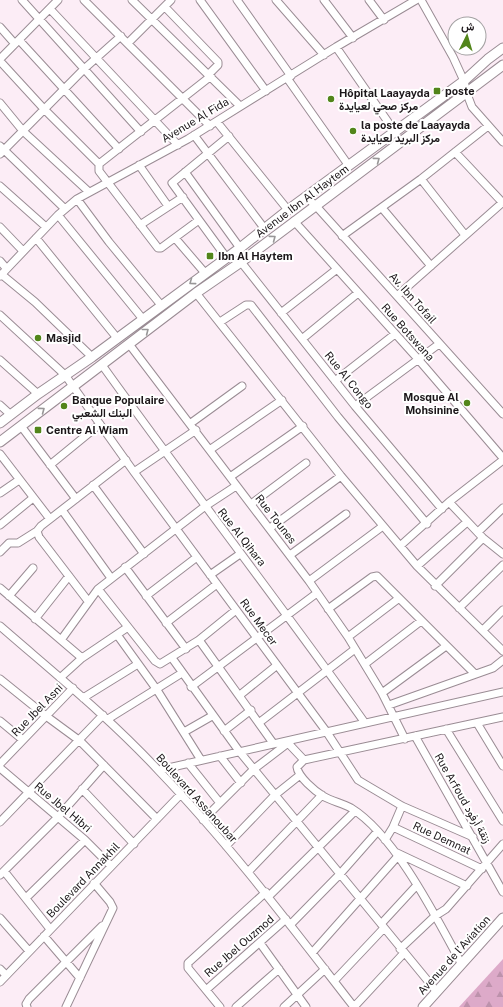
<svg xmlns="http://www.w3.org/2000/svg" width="503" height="1007" font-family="'Public Sans',Vazirmatn,sans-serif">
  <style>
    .forest { fill: url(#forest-firs) }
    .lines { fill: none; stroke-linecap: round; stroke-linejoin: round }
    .minor-casing { stroke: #9a8c94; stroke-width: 9 }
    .tertiary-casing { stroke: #9a8c94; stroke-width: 11 }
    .minor { stroke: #fff; stroke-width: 7 }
    .tertiary { stroke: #fff; stroke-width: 9 }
    .oneway { stroke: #999798 }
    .poi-dot { fill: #52851a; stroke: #fff; stroke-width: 1.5 }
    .labels { text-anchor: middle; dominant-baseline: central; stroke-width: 4; stroke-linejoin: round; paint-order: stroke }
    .poi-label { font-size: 11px; font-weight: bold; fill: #1c171a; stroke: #fff; text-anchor: start }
    .street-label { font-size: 11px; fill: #1c171a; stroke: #fff }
  </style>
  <defs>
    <pattern id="forest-firs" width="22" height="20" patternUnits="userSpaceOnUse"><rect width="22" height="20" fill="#ddaac9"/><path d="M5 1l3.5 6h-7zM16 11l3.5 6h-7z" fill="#bd92ac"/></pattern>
  </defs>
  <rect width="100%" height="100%" fill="#fcedf6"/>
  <path class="forest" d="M503 959V1007H459Z"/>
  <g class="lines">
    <g class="minor-casing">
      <path id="minor" d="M22 0 141 132
        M84 0 210 126
        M132 0 240 106
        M200 0 266 91
        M237 0 291 76
        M276 0 324 55
        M324 0 353 38
        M369 0 384 20
        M421 0 453 57 464 81 467 94 472 107 503 142
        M165 7 218 62V65L209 74
        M50 9 178 145
        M0 27 15 44
        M19 40 119 149
        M128 43 171 0
        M336 47 395 132
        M0 59 58 0
        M0 61 44 109 99 164V171L158 248H161L199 220
        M287 78 349 166
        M0 103 23 131 89 192
        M217 122 288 210
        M194 135 264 228
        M0 146 64 208
        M455 152 502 202
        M0 154 84 69 121 36
        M99 164 211 76
        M139 165 168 206
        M185 172 240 248
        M421 179 465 235
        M0 186 46 227
        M306 197 316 206 503 414
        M77 199 109 242 161 305
        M382 208 431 266
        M58 215 142 318
        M294 221 418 359 503 458
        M140 225 183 197
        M0 227 23 251
        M342 236 421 179 488 126
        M36 238 117 338
        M175 238 205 273
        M226 257 172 183 229 136
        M0 261 6 268
        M241 262 355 406 442 509
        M1 274 35 302 92 357
        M0 276 58 215 77 199 188 139 336 47 416 0
        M196 293 341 476 417 566 503 651
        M397 296 503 202
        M281 313 337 269
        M0 315 65 375 134 472 326 731 358 780 402 806 473 837
        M220 322 246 305H251L338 417 427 524
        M302 339 358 293
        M129 344 309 581 348 637 382 693 405 739
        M0 360 38 394
        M102 365C188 485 279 602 365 723
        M335 381 395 334
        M0 405 11 415
        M355 406 439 344
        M191 423 242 386
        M21 426 76 499
        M211 449 282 400
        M0 454 50 519
        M50 465 100 424
        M134 472 196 430
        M230 477 303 426
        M93 485 144 554
        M0 493 19 480
        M449 502 483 538 503 554
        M251 504 306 463
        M62 510 111 578
        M0 525 33 498
        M270 528 341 476
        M478 532 503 508
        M400 546 449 502 503 460
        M0 552 9 543H18L37 531
        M290 555 346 514
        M417 566 467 522
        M125 567 186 649
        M210 575 240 554
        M309 581 383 526
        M435 586 483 538
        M0 588 82 658
        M98 589 155 661 160 664 199 640 236 610
        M9 596 33 568
        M146 596 197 557
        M88 601 39 537 37 531 41 526 126 460
        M459 608 503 565
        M328 609 372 577 377 576 475 674
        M35 619 69 576
        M166 623 217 584
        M0 626C54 673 110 718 159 771 230 845 291 926 354 1007
        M483 630 503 610
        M118 636 157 690 201 760
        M348 637 398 599
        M61 640 98 589 204 507 236 486
        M199 640 273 743
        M172 658 239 751 437 992
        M365 664 421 621
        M60 678 82 658 128 627
        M0 679 46 716 80 741 157 819
        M191 687 317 593
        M382 693 446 646
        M240 695 276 666
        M83 698 138 664
        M389 705 493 668 503 660
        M108 719 182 673
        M0 721 23 740
        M260 722 355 649
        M477 723 503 766
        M446 729 503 821
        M224 731 251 710
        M184 732 212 716
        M415 736 503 892
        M288 743 304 760
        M220 756 241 783
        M188 763 220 803
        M0 764 73 688
        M0 768 85 840 111 866
        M159 770 503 692
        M82 789 134 844
        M203 820 254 769 292 740
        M0 822 103 715
        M393 827 482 869
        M385 840 393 827 402 806
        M226 846 275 795 300 775
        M395 852 467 886
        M4 871 50 929
        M248 872 322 795
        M0 875 58 817 104 765
        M269 896 355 811
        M26 898 85 840
        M0 918 29 951
        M381 924 417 885
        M290 925 340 874 377 832
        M44 936 80 978
        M260 943 306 1007
        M400 949 435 916 446 909 503 844
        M312 953 398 856
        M461 963C436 917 395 835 351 808 342 803 331 801 323 796 315 791 298 777 297 767L304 760 503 717
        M0 969 6 975
        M334 981 384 928
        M0 982 181 794
        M206 990 286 919
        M27 1007 26 1004 29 999 102 926
        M66 1007 113 908 110 902 94 883
        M220 1007 188 968V963L266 892
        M236 1007 279 969
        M284 1007 325 969
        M354 1007 404 953"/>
    </g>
    <g class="tertiary-casing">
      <path id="tertiary" d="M0 423 38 394 92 357 240 248 288 210 464 81 488 59 503 48
        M0 442 196 293 241 262 503 65
        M423 1007 503 918"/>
    </g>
    <use href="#minor" class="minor"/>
    <use href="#tertiary" class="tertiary"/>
  </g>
  <defs><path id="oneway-chevron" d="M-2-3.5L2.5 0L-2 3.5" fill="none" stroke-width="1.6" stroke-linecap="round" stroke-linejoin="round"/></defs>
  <g class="oneway">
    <use href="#oneway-chevron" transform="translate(377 160) rotate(-37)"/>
    <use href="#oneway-chevron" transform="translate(273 238) rotate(-37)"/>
    <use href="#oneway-chevron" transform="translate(192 282) rotate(144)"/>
    <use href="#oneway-chevron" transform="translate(146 331) rotate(-38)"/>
    <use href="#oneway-chevron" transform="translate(42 410) rotate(-37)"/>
  </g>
  <g class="poi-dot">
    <rect x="433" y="87" width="8" height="8" rx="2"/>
    <circle cx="331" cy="99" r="4"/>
    <circle cx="353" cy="131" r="4"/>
    <rect x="206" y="252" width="8" height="8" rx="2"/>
    <circle cx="38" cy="338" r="4"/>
    <circle cx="467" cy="403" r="4"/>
    <circle cx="64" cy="406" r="4"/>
    <rect x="34" y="426" width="8" height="8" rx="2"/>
  </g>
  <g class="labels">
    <g class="poi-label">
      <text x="445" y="91">poste</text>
      <text x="339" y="93">Hôpital Laayayda<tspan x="339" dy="13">مركز صحي لعيايدة</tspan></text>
      <text x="361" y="125">la poste de Laayayda<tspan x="361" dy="13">مركز البريد لعيايدة</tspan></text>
      <text x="218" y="256">Ibn Al Haytem</text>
      <text x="46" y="338">Masjid</text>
      <text x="459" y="397" text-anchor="end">Mosque Al<tspan x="459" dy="13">Mohsinine</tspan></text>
      <text x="72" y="400">Banque Populaire<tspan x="72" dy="13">البنك الشعبي</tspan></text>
      <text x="46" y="430">Centre Al Wiam</text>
    </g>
    <g class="street-label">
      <text transform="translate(195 120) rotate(-31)">Avenue Al Fida</text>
      <text transform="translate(302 201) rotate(-37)">Avenue Ibn Al Haytem</text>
      <text transform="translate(413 298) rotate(48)">Av. Ibn Tofail</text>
      <text transform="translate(408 332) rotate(48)">Rue Botswana</text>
      <text transform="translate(349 380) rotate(51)">Rue Al Congo</text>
      <text transform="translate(276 519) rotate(52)">Rue Tounes</text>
      <text transform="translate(242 537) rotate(52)">Rue Al Qihara</text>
      <text transform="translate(259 622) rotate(54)">Rue Mecer</text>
      <text transform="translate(37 710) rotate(-46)">Rue Jbel Asni</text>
      <text transform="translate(197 798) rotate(48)">Boulevard Assanoubar</text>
      <text transform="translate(463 798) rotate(60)">Rue Arfoud زنقة أرفود</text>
      <text transform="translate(63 807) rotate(40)">Rue Jbel Hibri</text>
      <text transform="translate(442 838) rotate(25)">Rue Demnat</text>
      <text transform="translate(83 880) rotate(-46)">Boulevard Annakhil</text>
      <text transform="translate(239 946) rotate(-41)">Rue Jbel Ouzmod</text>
      <text transform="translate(454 955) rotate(-48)">Avenue de l'Aviation</text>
    </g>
  </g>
  <g transform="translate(467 36) rotate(5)"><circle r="19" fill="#ffffff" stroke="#a4a2a3"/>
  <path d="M0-3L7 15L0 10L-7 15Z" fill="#52851a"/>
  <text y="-6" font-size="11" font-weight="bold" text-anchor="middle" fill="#1c171a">ش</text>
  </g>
</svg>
